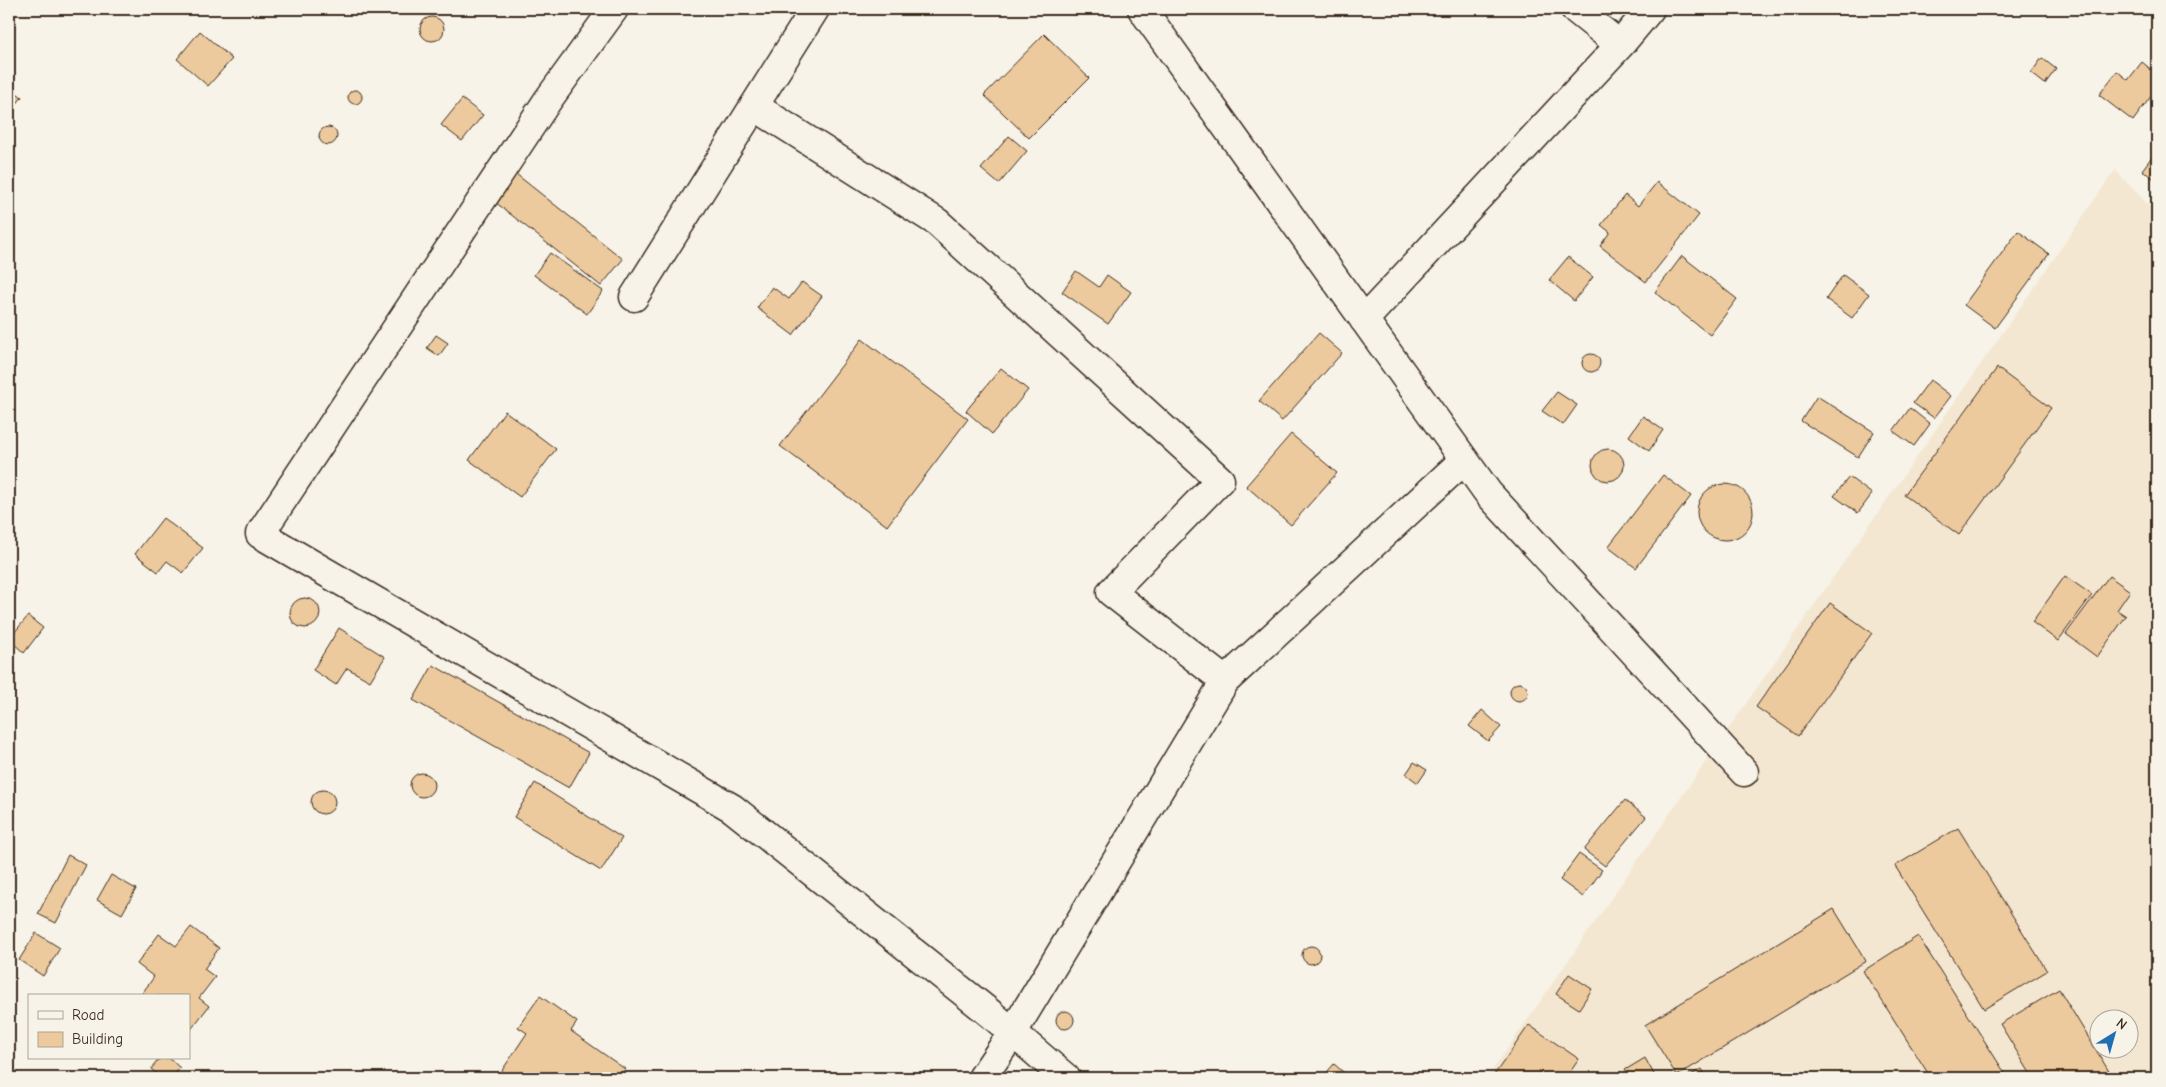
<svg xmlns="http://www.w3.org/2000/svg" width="2166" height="1087" font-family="'Comic Neue',sans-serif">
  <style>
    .built { fill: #f4e7d2; fill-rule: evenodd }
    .building { fill: #ecca9e; stroke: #3b2a1e }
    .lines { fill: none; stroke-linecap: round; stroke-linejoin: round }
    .street-casing { stroke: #3b2a1e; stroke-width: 31 }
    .street { stroke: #f7f3e8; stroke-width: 28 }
  </style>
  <rect width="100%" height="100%" fill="#f7f3e8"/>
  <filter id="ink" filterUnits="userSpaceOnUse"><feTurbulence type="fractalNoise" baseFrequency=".02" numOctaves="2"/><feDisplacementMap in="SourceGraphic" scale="10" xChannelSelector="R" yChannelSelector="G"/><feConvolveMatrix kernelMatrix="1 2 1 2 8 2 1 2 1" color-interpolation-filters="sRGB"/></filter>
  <g filter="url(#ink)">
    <path class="built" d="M2115 170 2157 214V1078H1487ZM2098 1020H2128V1050H2098Z"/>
    <path class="building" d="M420 29a12 12 0 1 1 24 0a12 12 0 1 1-24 0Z
      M200 31 232 59 208 86 177 59Z
      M1044 34 1089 78 1029 138 984 95Z
      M2042 58 2056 69 2045 84 2031 73Z
      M2142 62 2157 74V88L2133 121 2099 95 2117 71 2128 80Z
      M9 87 22 97 9 114Z
      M348 97a7 7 0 1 1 14 0a7 7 0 1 1-14 0Z
      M462 99 483 115 462 141 441 125Z
      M319 136a9 9 0 1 1 18 0a9 9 0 1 1-18 0Z
      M1009 136 1027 151 999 184 981 169Z
      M2157 150V181L2142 170Z
      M511 170 623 259 601 286 490 198Z
      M1657 182 1699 215 1646 282 1600 246 1610 232 1601 225 1625 195 1638 206Z
      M2018 231 2049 254 1995 328 1964 305Z
      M550 253 603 291 587 314 534 275Z
      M1682 256 1737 299 1710 335 1655 292Z
      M1568 257 1593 277 1574 301 1549 280Z
      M1076 271 1099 287 1107 275 1131 292 1108 324 1062 292Z
      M1843 275 1869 294 1852 318 1826 299Z
      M802 282 822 296 793 335 757 308 772 287 789 299Z
      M1319 333 1342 353 1282 421 1259 401Z
      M436 335 448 343 439 356 427 348Z
      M862 339 968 419 887 526 780 446Z
      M1582 363a9 9 0 1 1 18 0a9 9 0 1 1-18 0Z
      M1001 368 1028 390 992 434 966 411Z
      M1997 368 2051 408 1959 535 1904 495Z
      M1930 380 1951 396 1934 418 1913 403Z
      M1557 392 1577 405 1563 425 1542 411Z
      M1817 396 1874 432 1858 457 1801 421Z
      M1910 408 1930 424 1914 446 1893 431Z
      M505 411 556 449 520 497 469 460Z
      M1643 416 1663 430 1649 451 1629 436Z
      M1291 434 1337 473 1291 525 1246 486Z
      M1592 465a16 16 0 1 1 32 0a16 16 0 1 1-32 0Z
      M1663 475 1691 496 1636 568 1608 547Z
      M1849 477 1872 494 1858 513 1834 496Z
      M1697 512a28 28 0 1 1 56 0a28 28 0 1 1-56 0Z
      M163 518 203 548 183 573 167 561 158 572 135 554Z
      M2065 576 2092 595 2058 641 2032 622Z
      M2109 576 2130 591 2117 610 2126 616 2097 657 2066 634Z
      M290 613a15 15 0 1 1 30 0a15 15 0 1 1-30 0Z
      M1830 603 1872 633 1798 736 1756 707Z
      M28 616 43 628 24 653 9 639Z
      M339 628 385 657 370 681 347 668 336 685 313 670Z
      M433 665 589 753 569 788 413 700Z
      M1510 692a9 9 0 1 1 18 0a9 9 0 1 1-18 0Z
      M1482 710 1501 727 1488 741 1469 726Z
      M1414 762 1427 770 1418 783 1406 774Z
      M410 785a12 12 0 1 1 24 0a12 12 0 1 1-24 0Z
      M535 783 622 838 601 871 514 817Z
      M311 802a12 12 0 1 1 24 0a12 12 0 1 1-24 0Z
      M1625 800 1646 817 1605 866 1584 850Z
      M1958 828 2047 971 1984 1009 1895 866Z
      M1579 854 1602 870 1583 897 1560 880Z
      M68 855 86 865 56 923 38 914Z
      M111 875 136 889 122 914 97 900Z
      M1834 909 1866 961 1677 1076 1645 1025Z
      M191 927 219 948 204 969 215 977 199 998 209 1006 189 1032V996H140L154 977 137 964 159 934 176 946Z
      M36 933 60 948 43 976 19 960Z
      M1918 936 2008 1078H1931L1863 971Z
      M1302 955a9 9 0 1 1 18 0a9 9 0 1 1-18 0Z
      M1569 974 1592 989 1579 1009 1556 994Z
      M2059 989 2113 1078H2033L2000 1024Z
      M540 996 577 1022 571 1031 625 1069 618 1078H510L501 1072 527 1033 518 1027Z
      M1056 1020a9 9 0 1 1 18 0a9 9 0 1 1-18 0Z
      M1529 1025 1579 1059 1566 1078H1492Z
      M160 1058H169L180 1068 172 1078H161L151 1069Z
      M1645 1058 1656 1078H1630L1625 1070Z
      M1334 1064 1350 1078H1322Z
      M1702 1069 1707 1078H1685Z"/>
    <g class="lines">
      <g class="street-casing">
        <path id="street" d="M614 9 548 100 260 534 732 808 991 1014 1066 1078
          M1142 9 1488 493 1744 772
          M1575 9 1620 45
          M754 106 937 222 1220 480 1111 592 1225 681
          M634 297 815 9
          M1364 320 1620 45 1650 9
          M982 1078 1013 1032 1225 681 1464 460"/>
      </g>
      <use href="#street" class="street"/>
    </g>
  </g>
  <rect width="2166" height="1087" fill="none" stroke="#f7f3e8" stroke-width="30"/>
  <rect x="15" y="15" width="2136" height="1057" fill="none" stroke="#3b2a1e" stroke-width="2" filter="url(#ink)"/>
  <rect x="28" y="994" width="162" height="65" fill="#f7f3e8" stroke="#aca397"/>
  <rect x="38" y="1011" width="25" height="8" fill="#f7f3e8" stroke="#aca397"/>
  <text x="72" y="1020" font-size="15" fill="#3b2a1e">Road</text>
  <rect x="38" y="1032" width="25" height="15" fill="#ecca9e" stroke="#aca397"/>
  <text x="72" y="1044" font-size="15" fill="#3b2a1e">Building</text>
  <g transform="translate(2114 1034) rotate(37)"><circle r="24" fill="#f7f3e8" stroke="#aca397"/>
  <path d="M0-4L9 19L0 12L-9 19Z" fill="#1f6fb2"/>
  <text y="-8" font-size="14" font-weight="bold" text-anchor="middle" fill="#3b2a1e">N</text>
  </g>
</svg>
